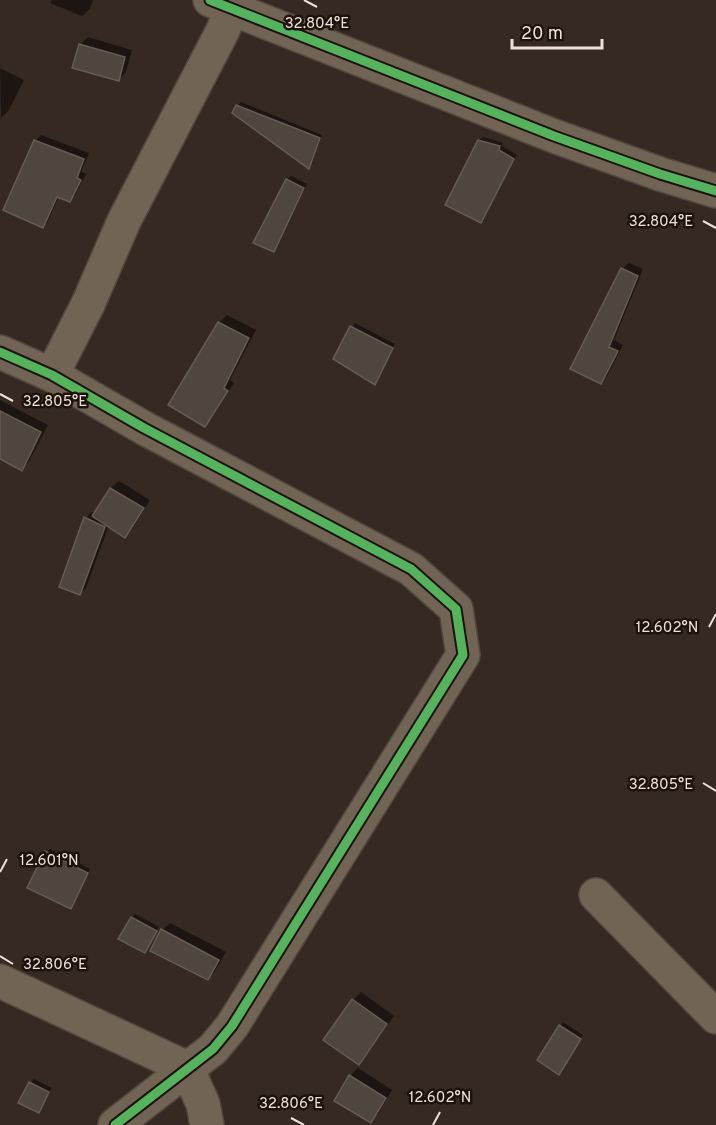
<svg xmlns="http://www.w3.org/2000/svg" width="716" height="1125" font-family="Overpass,sans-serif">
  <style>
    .shadow { fill: #0007 }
    .building { fill: #4f463e; stroke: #665c54; stroke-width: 1.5 }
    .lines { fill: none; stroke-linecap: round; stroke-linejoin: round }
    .street-casing { stroke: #524740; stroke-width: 36 }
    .street { stroke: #726455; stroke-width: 33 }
    .cycleway-casing { stroke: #1d130d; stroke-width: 13 }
    .cycleway { stroke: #56b35d; stroke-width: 9 }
    .ticks { fill: none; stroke: #f0e1d8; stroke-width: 2 }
    .ticks-label { font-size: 15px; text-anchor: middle; fill: #f0e1d8; stroke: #1d130d; stroke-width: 5; stroke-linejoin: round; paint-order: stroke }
  </style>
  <rect width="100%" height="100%" fill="#362921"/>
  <path class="shadow" d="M52 0H93L90 9 82 16 50 3Z
    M88 37 132 50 126 72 119 79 80 45Z
    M0 68 24 80 9 110 1 118Z
    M241 102 322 135 312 163 309 167 237 106Z
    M41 135 89 153 81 172 86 174 75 195 69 201 59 196 48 221 42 227 35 141Z
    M483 137 503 143 502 146 517 155 480 221 479 140Z
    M291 176 307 184 277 247 273 251 287 180Z
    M629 263 643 269 614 340 623 345 607 376 601 383 622 269Z
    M227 315 256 330 230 380 234 383 212 418 205 425 219 323Z
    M355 323 395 344 374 383 335 359Z
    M0 400 48 425 29 461 22 469 0 457Z
    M119 481 150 500 133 528 125 536 109 525 86 588 80 593 60 586 86 518 92 512 95 514 111 488Z
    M50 849 90 869 71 907 46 852Z
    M135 914 159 927 145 951 132 918Z
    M170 923 226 952 215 971 208 979 162 930Z
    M361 992 394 1016 366 1055 359 1063 353 1000Z
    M563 1022 583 1035 562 1069 539 1059Z
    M358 1068 392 1090 378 1114 370 1122 350 1076Z
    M34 1079 52 1088 39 1112 30 1083Z"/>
  <path class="building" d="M79 44 125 57 119 81 72 68Z
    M236 105 320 138 309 169 232 113Z
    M34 140 84 159 77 178 81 180 70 202 57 197 43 228 3 210Z
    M478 140 500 146 499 150 514 159 481 223 445 205Z
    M286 179 304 188 274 252 253 243Z
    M621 268 638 276 609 347 618 351 601 384 570 369Z
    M218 322 249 338 224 388 228 391 205 427 168 405Z
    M350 326 393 348 375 385 333 359Z
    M0 411 41 432 22 471 0 459Z
    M110 488 144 508 125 538 92 516Z
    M84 517 105 527 80 595 59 587Z
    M45 851 88 873 71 909 27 888Z
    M131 917 157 931 145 953 118 939Z
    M161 929 219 960 208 980 150 951Z
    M352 999 387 1024 359 1065 323 1040Z
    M559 1025 581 1039 559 1075 537 1060Z
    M349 1075 386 1098 371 1123 334 1101Z
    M29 1082 49 1092 39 1113 18 1103Z"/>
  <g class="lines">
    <g class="street-casing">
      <path id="street" d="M210 0 554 136 660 174 716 191
        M0 352 52 375 144 428 411 569 456 609 463 655 232 1026 213 1049 115 1125
        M52 375 89 302 124 221 222 32 236 0
        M596 895 716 1017
        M0 981 187 1068 203 1104 207 1125"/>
    </g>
    <use href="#street" class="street"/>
    <g class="cycleway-casing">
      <path id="cycleway" d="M210 0 554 136 660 174 716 191
        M0 352 52 375 144 428 411 569 456 609 463 655 232 1026 213 1049 115 1125"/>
    </g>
    <use href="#cycleway" class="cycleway"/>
  </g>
  <path class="ticks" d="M304 0 317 7M703 221 716 228M0 394 13 401M709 627 716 614M703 783 716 791M0 872 7 859M0 956 13 964M291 1118 304 1125M433 1125 440 1112"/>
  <g class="ticks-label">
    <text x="317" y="28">32.804°E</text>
    <text x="661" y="226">32.804°E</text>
    <text x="55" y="406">32.805°E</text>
    <text x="667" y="632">12.602°N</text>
    <text x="661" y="789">32.805°E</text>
    <text x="49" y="865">12.601°N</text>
    <text x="55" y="969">32.806°E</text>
    <text x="440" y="1102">12.602°N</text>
    <text x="291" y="1108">32.806°E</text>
  </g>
  <path d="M512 39v9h90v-9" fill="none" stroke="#f0e1d8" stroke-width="3"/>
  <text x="521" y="39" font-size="18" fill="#f0e1d8" stroke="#1d130d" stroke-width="4.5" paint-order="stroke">20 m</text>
</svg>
